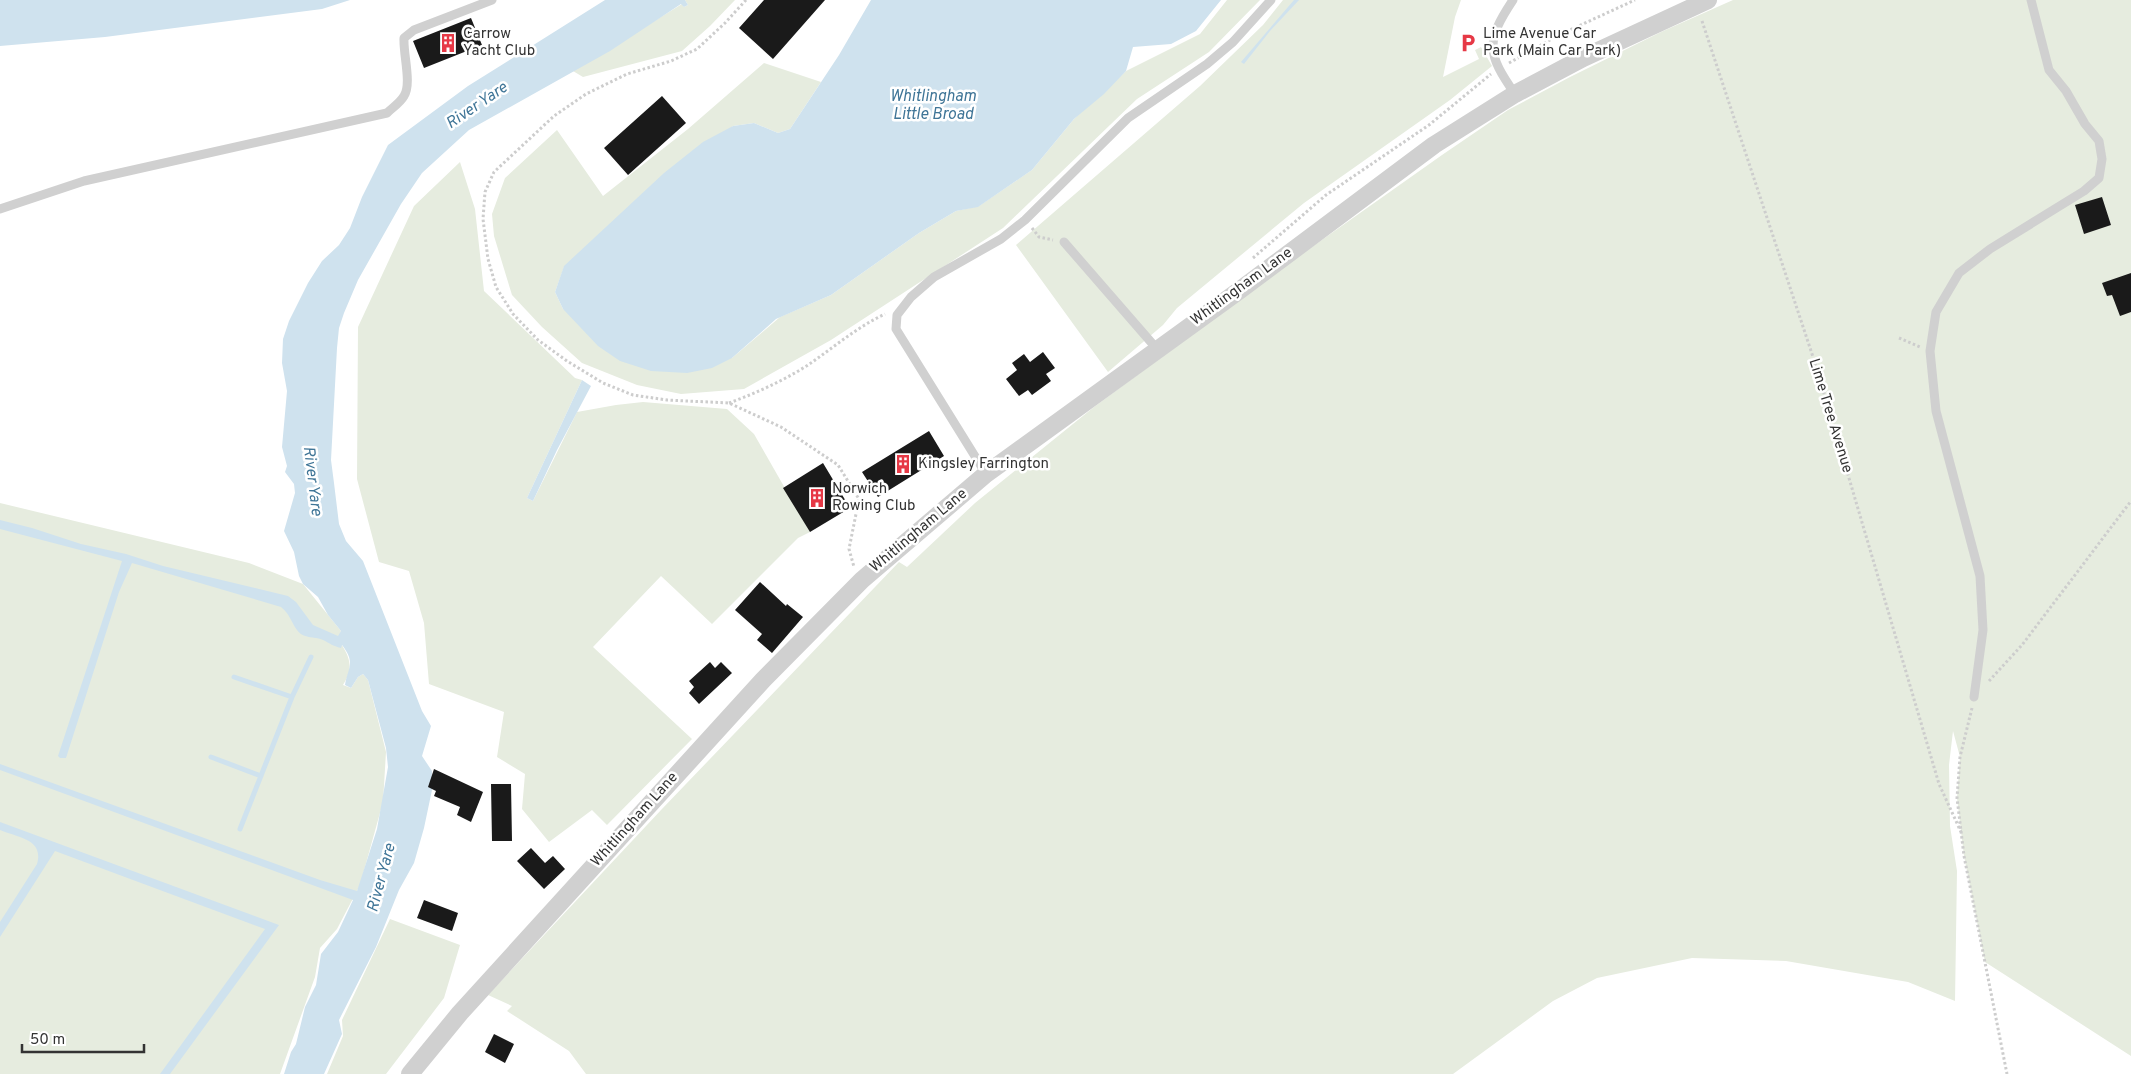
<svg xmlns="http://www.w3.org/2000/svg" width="2131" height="1074" font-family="Overpass,sans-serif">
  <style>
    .green { fill: #e6ecdf }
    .water { fill: #cfe2ee }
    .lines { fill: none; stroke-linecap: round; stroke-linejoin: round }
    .stream { stroke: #cfe2ee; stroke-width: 5 }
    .building { fill: #1a1a1a }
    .path { stroke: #cdcdcd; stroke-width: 3; stroke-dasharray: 2.5 2.5; stroke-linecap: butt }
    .lane { stroke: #d0d0d0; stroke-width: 9 }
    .street { stroke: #d0d0d0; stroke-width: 18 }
    .labels { text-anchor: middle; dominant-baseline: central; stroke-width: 5; stroke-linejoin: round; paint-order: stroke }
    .poi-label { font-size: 15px; fill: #333; stroke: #fff; text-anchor: start }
    .street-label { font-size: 15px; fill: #333; stroke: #fff }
    .water-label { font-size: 16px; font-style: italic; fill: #3f7597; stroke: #fff }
  </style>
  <rect width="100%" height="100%" fill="#fff"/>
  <path class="green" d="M685 0H735L710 26 682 51 583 77 573 71 682 4 684 7 688 5Z
    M1227 0H1260L1209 52 1137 99 1003 228 831 340 744 389 681 394 637 385 582 363 542 327 512 295 494 236 492 214 505 178 557 130 603 196 688 129 764 63 821 82 790 129 778 133 754 123 733 126 564 267 555 292 563 309 732 358 780 317 831 295 919 233 956 211 979 206 1032 170 1074 119 1126 71 1200 34Z
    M1283 0H1461L1455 17 1443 77 1479 59 1475 50 1481 47 1492 66 1450 100 1304 203 1177 308 1163 325 1108 372 1016 245 1200 86 1263 25Z
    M1733 0H2131V1056L1985 962 1964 856 1957 798 1960 757 1953 731 1949 765 1950 826 1957 871 1955 1001 1908 982 1786 961 1692 958 1597 978 1553 1001 1453 1074H586L569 1051 507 1011 512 1006 488 995 661 810 899 562 907 567 975 503 1094 407 1278 271 1442 155 1508 110 1570 77 1661 32Z
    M460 162 475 209 484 291 575 378 582 380 527 498 533 501 577 412 616 405 643 402 727 409 754 434 810 532 798 538 712 624 661 576 593 647 692 739 607 825 592 810 549 842 522 809 525 774 497 757 504 712 429 684 424 623 409 571 379 562 357 479 358 327 414 206Z
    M0 503 249 563 303 584 341 631 338 639C349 656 355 666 343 685L351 688 358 677 363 674 368 680 386 752 383 802 360 885 337 929 320 948 315 977 280 1074H0Z
    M390 919 460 945 444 998 386 1074H327L343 1036 342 1020Z"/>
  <path class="water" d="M0 0H350L322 9 105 37 0 46Z
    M605 0H685L688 5 684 7 681 4 610 51 469 130 422 173 401 204 358 280 344 313 339 328 337 348 331 460 334 483 339 524 346 541 363 561 422 711 431 726 422 756 432 771V790L424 828 414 863 399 890 376 947 339 1020 342 1034 324 1074H284L291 1052 296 1044 305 1007 316 985 321 954 338 932 353 900 0 770V764L320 880 357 891 377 829 388 767 386 748 368 680 363 674 358 677 351 688 345 685C348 667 356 663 342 645L341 648C333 646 329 643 323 640 314 636 303 639 297 630 291 622 290 614 281 607L132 563 119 592 66 758H60L58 756 122 561 0 529V520L32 528 81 544 126 554 163 566 288 596 296 602 313 625 338 636 341 631 328 615 318 597 303 584 299 576 294 552 284 531 295 493 294 484 285 472 287 466 282 447 287 391 282 363 283 339 289 321 308 283 322 261 339 245 350 228 362 197 388 145 468 86Z
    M871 0H1221L1196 31 1171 44 1133 47 1126 71 1104 94 1074 119 1032 170 978 207 956 211 919 233 831 295 776 319 732 358 712 368 687 373 651 371 620 361 598 346 563 309 555 292 564 266 664 173 703 142 733 126 754 123 778 133 790 129 839 55Z
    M1294 0H1299L1270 31 1244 64 1241 62Z
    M582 380 591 386 557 450 533 501 527 498Z
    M0 822 279 925 170 1074H160L265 929 55 851 0 937V922L37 864C44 839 19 838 0 830Z"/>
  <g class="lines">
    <path class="stream" d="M234 677 292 697
      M211 757 261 776
      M240 829 292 697 311 657"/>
  </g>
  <path class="building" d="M764 0H825L773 59 739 28Z
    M471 18 482 45 424 68 413 41Z
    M662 96 686 123 628 175 604 148Z
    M2102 197 2111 225 2084 234 2075 205Z
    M2131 273V312L2120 316 2112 295 2107 296 2102 283Z
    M1043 352 1055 368 1046 374 1051 381 1032 395 1028 390 1019 396 1006 379 1017 370 1012 363 1024 354 1030 362Z
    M929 431 944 456 878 497 862 472Z
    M823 463 850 508 810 532 783 488Z
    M760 582 786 606 787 604 803 617 772 653 757 640 762 634 735 610Z
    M710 662 715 668 721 662 732 673 699 704 689 693 694 687 689 681Z
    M434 769 483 792 471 822 457 815 460 807 434 796 436 791 428 787Z
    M491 784H511L512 841H492Z
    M531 848 545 863 553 856 565 869 544 889 517 861Z
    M424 900 458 913 452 931 417 918Z
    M494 1034 514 1044 505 1063 485 1052Z"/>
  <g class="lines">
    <path class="path" d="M746 0 725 23 697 49 671 61 627 74 586 94 554 116 494 172 485 192 483 219 488 259 496 287 513 314 538 340 567 361 603 383 633 395 667 400 729 403 781 427 838 465 859 499 849 549 854 567
      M1702 21 1816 366 1939 784 1961 832
      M1509 63 1559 35 1635 0
      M1032 228 1039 237 1053 240
      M1253 258 1326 195 1429 125 1491 74
      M1899 338 1920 347
      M729 403C756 393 783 381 808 365 833 348 857 327 885 314
      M1989 681 2022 645 2131 501
      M1972 708 1960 757 1957 798 1964 856 2007 1074"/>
    <path class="lane" d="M1513 0C1485 42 1487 54 1515 94
      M0 209 84 181 387 113C392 108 400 103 404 96 412 84 403 54 404 38L414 30 492 0
      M1064 242 1157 349
      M986 474 896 329 897 315 911 297 934 277 1001 239 1025 220 1128 118 1207 64 1233 42 1271 0
      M1974 697 1983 630 1980 576 1936 411 1930 351 1936 312 1959 273 1990 249 2084 191 2099 178 2102 159 2099 141 2085 124 2066 91 2049 70 2031 0"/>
    <path class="street" d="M410 1074 460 1013 763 680 862 580 986 474 1240 290 1434 145 1515 94 1583 58 1708 0"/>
  </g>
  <defs>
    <g id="building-bare" transform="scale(1.5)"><path d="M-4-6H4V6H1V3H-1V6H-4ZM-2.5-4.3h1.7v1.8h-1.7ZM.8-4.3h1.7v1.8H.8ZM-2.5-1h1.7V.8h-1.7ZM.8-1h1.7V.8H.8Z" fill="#e63946" stroke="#fff" stroke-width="2.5" paint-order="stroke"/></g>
    <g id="parking-bare" transform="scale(1.5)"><path d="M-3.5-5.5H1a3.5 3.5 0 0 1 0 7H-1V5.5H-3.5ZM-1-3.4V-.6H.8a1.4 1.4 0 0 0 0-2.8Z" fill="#e63946" stroke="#fff" stroke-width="2.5" paint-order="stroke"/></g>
  </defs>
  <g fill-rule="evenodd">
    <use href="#building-bare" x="448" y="43"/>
    <use href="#parking-bare" x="1468" y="43"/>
    <use href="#building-bare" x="903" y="464"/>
    <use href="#building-bare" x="817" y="498"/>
  </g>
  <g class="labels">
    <g class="poi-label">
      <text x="463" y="34">Carrow<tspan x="463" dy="17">Yacht Club</tspan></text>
      <text x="1483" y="34">Lime Avenue Car<tspan x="1483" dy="17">Park (Main Car Park)</tspan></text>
      <text x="918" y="464">Kingsley Farrington</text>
      <text x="832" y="489">Norwich<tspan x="832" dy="17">Rowing Club</tspan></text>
    </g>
    <g class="street-label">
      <text transform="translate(1242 287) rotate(-36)">Whitlingham Lane</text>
      <text transform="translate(1830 416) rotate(73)">Lime Tree Avenue</text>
      <text transform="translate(919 531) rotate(-40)">Whitlingham Lane</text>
      <text transform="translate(635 820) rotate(-48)">Whitlingham Lane</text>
    </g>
    <g class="water-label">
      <text x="933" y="97">Whitlingham<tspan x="933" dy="18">Little Broad</tspan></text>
      <text transform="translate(477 106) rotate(-34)">River Yare</text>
      <text transform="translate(312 481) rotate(83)">River Yare</text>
      <text transform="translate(382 878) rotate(-75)">River Yare</text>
    </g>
  </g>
  <path d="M22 1044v8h122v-8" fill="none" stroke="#333333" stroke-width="2.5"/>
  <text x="30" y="1044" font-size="15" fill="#333333" stroke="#ffffff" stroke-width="4" paint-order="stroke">50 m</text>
</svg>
